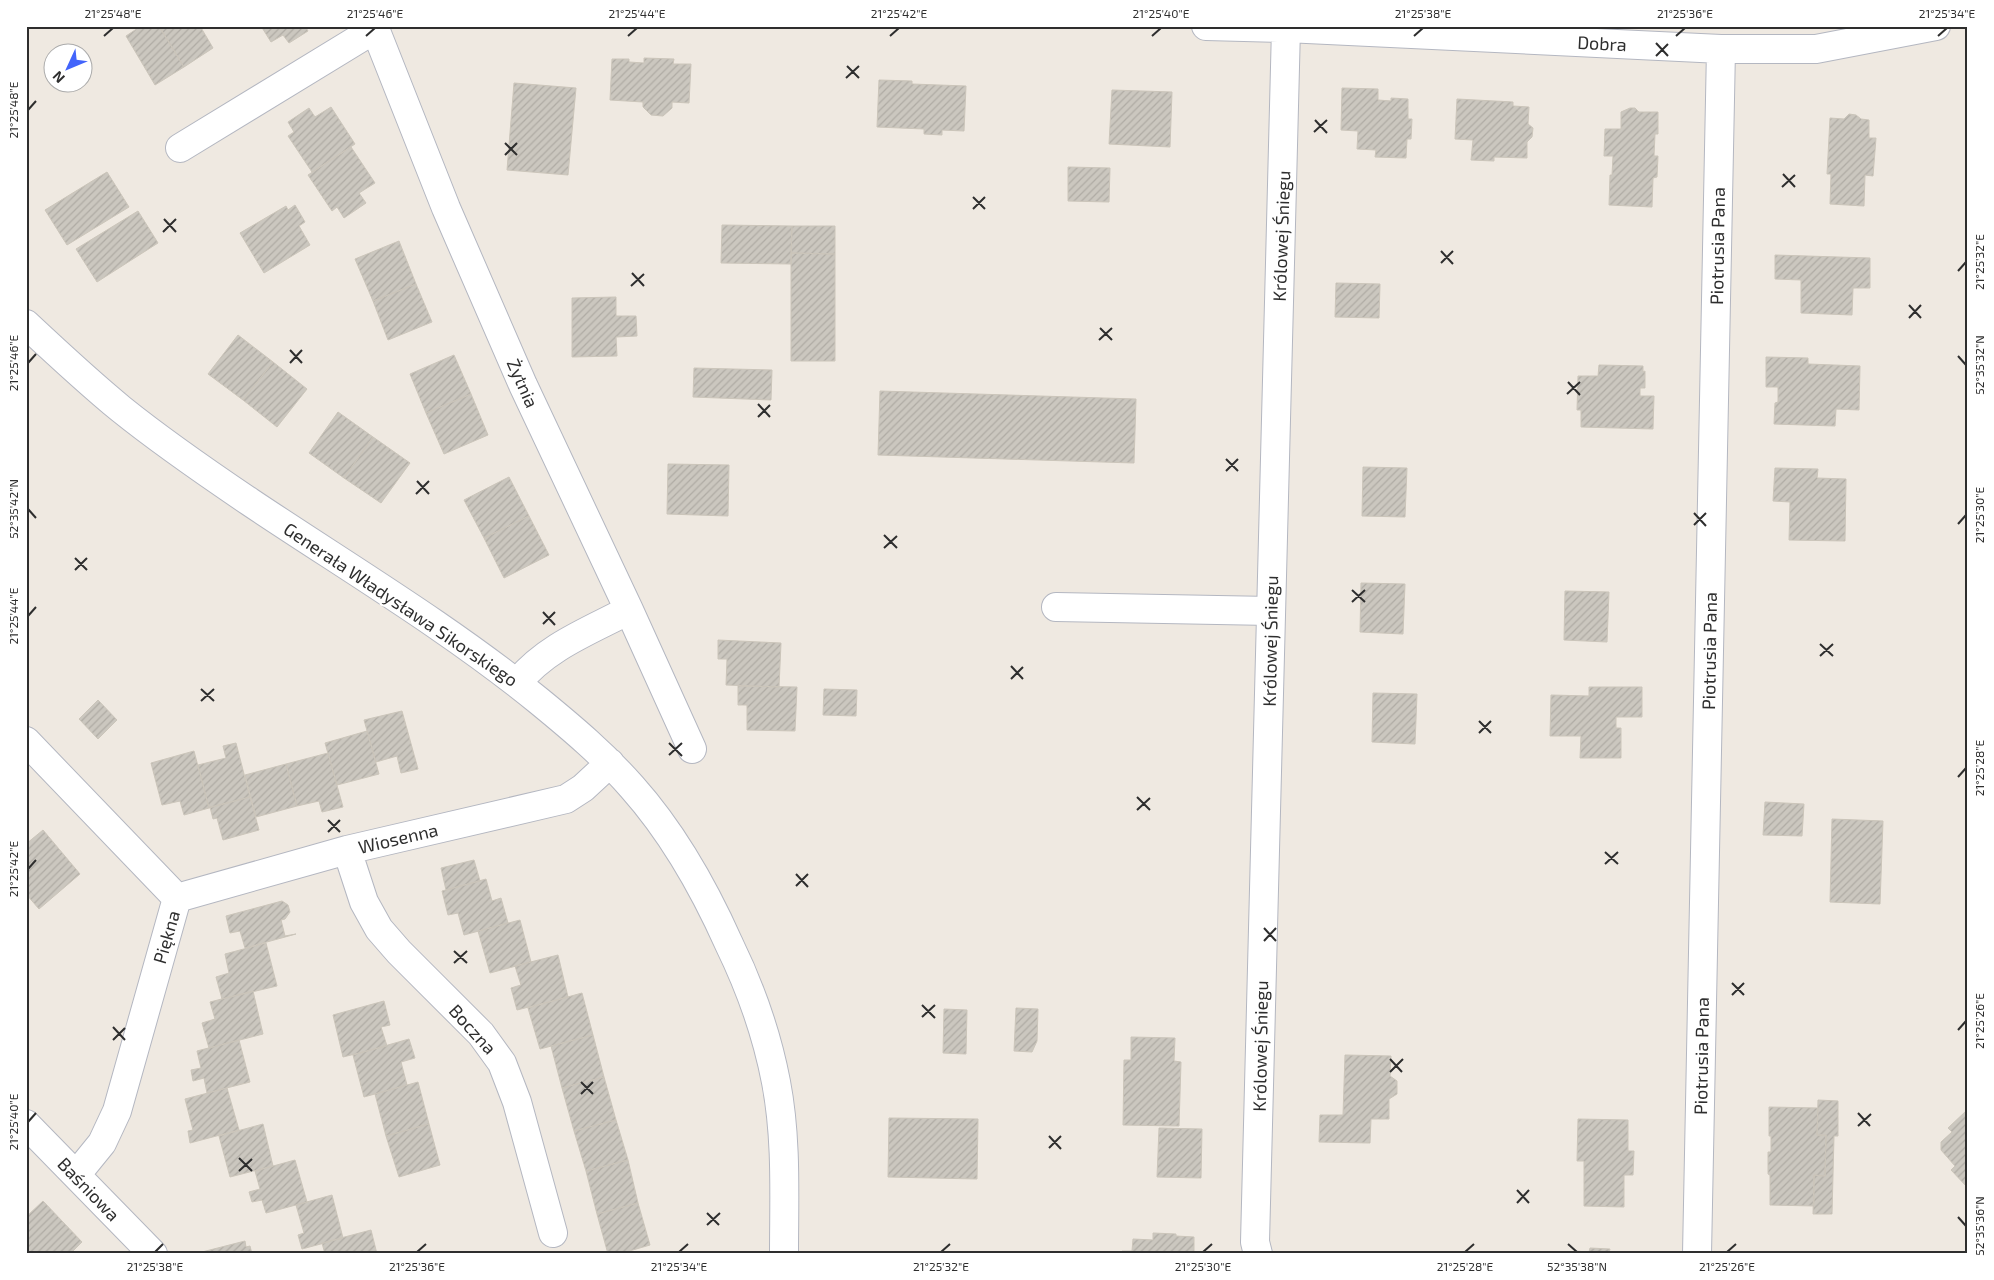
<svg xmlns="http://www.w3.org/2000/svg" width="1994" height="1280" font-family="'Exo 2',sans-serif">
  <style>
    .building { fill: url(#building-hatch); stroke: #cbc5ba }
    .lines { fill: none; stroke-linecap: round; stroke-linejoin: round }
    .minor-casing { stroke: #b4b7c1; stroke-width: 30 }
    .minor { stroke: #fff; stroke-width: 28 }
    .ticks { fill: none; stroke: #2e2e2e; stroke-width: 2 }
    .labels { text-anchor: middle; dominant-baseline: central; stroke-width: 4; stroke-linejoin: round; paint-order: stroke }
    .street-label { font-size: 18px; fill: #2e2e2e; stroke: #fff }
    .neatline { fill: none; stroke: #2e2e2e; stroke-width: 2 }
    .ticks-label { font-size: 12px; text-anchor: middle; fill: #2e2e2e }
  </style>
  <defs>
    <pattern id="building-hatch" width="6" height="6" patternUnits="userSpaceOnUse" patternTransform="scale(1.25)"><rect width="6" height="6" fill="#cbc7bf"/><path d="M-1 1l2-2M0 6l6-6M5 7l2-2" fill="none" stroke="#afaba4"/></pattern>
  </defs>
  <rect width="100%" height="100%" fill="#efe9e1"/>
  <path class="building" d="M141 26H159L184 67 155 85 126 36Z
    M159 26H200L213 48 184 67Z
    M261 26H305L308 31 289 43 283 35 271 42Z
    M644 58 674 59 673 64H691L689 103 672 102V108L663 116 651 115 643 107V102L610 100 612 59H629V62L644 63Z
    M879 80 912 81V84L966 86 964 131 942 130V135L924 134V129L877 127Z
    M514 83 576 88 568 175 507 170Z
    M1342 88 1378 89V100L1391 101V98L1408 99V119H1412L1411 139H1407L1406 158 1375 157 1376 150 1357 149 1358 131 1341 130Z
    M1112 90 1172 92 1170 147 1109 144Z
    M1457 99 1513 102V106L1529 107 1528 124 1533 128 1532 137 1527 142V158L1494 157V161L1471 160 1473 140 1455 139Z
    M331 107 355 144 312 172 288 136 294 132 288 122 309 108 315 117Z
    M1630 108H1635L1639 112H1658V134H1655L1654 156H1658L1657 177 1653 178 1652 207 1609 205 1610 175H1612L1613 156H1604L1605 129H1621V112Z
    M1849 114 1856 115 1861 119 1869 120V138H1876L1873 176 1865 175 1864 206 1830 204 1831 174H1827L1830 118 1844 119Z
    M351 147 375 183 359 193 366 203 344 218 337 207 332 211 308 175Z
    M1068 167 1110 168 1109 202 1068 201Z
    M107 172 129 207 67 245 45 210Z
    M295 205 305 222 299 226 310 245 264 273 240 233 286 206 288 210Z
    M138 211 158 243 97 282 76 249Z
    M722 225 792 226 791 264 721 263Z
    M792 226H835V254L791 253Z
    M399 241 416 284 373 301 355 259Z
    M791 253 835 254V361H791Z
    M1775 255 1870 258V288H1853L1852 315 1801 313V280L1775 279Z
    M1336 283 1380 284 1379 318 1335 317Z
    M416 284 432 322 388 340 373 301Z
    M616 297V316H636L637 336 616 337 617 356 572 357V298Z
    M238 335 273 362 243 400 208 374Z
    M454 355 471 394 426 413 410 374Z
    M1766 357 1808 358V364L1860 366 1859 410 1836 409 1835 426 1774 424 1775 403 1778 402V387H1766Z
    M273 362 307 389 277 427 243 400Z
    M1599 365 1643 366V372L1645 371V388H1640V396H1654L1653 429 1581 427V410H1577L1578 376H1598Z
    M694 368 772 370 771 400 693 397Z
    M880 391 1136 399 1134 463 878 455Z
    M471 394 488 435 444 454 426 413Z
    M338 412 373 437 344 478 309 453Z
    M373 437 410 463 381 503 344 478Z
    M668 464 729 465 728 516 667 514Z
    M1363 467 1407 468 1405 517 1362 516Z
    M1775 468 1818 469 1817 478 1846 479 1845 541 1789 540 1790 502 1773 501Z
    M509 477 529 516 484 538 464 500Z
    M529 516 549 555 504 578 484 538Z
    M1361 583 1405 584 1403 634 1360 632Z
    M1565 591 1609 592 1607 642 1564 640Z
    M718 640 781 643 779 687 726 685 727 659H718Z
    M738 686 797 687 795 731 747 730V705H738Z
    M1589 687H1642V717H1616V728H1621V758H1580L1581 736H1550L1551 695 1589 696Z
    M824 689 857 690 856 716 823 715Z
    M1373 693 1417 694 1415 744 1372 742Z
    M98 700 117 720 98 739 79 719Z
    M402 711 418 769 401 773 397 756 376 762 364 720Z
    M367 731 379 774 337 785 325 743Z
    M236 743 250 797 209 808 198 765 226 758 223 746Z
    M194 751 209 808 184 815 180 801 162 805 151 763Z
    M328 753 343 807 322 812 319 801 297 806 286 764Z
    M286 764 297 806 256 817 245 775Z
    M250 797 259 830 223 840 217 818 213 819 210 807Z
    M1765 802 1804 804 1802 836 1763 835Z
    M1832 819 1883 821 1880 904 1830 902Z
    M43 830 80 874 39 909 26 894V844Z
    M474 860 480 881 446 890 441 868Z
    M486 879 492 901 501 898 508 923 464 935 458 913 448 915 442 891Z
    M282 901 288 905 290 912 285 919 281 920 285 936 296 934 245 948 240 931 230 933 226 916Z
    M520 920 531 962 490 973 478 931Z
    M266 943 277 986 222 999 216 977 229 973 225 954Z
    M558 955 568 997 517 1010 511 988 521 985 515 966Z
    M253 991 263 1034 209 1048 202 1023 215 1019 210 1002Z
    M582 993 593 1035 540 1049 528 1008Z
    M384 1001 390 1025 381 1027 387 1046 343 1057 333 1015Z
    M1016 1008 1038 1009 1037 1041 1032 1052 1014 1051Z
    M944 1009 967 1010 966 1054 943 1053Z
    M593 1035 604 1077 562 1088 551 1046Z
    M1131 1037 1175 1038 1174 1061 1181 1062 1179 1126 1123 1125 1124 1060H1131Z
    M409 1039 415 1058 401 1062 407 1085 364 1097 353 1055Z
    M239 1040 250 1082 207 1093 204 1078 193 1081 191 1070 201 1068 197 1051Z
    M1345 1055 1391 1056 1390 1076 1397 1081V1094L1389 1099V1119H1371L1370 1143 1319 1142 1320 1115H1343Z
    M604 1077 616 1120 574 1131 562 1088Z
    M418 1082 429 1124 386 1136 375 1094Z
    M227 1088 239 1130 190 1143 188 1131 193 1130 185 1099Z
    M1818 1100 1838 1101V1136H1834L1832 1214H1813L1814 1175 1825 1176 1826 1135H1817Z
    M1769 1107 1818 1108 1817 1135H1826L1825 1176 1814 1175V1206L1770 1205V1175L1768 1174V1152H1771V1136H1769Z
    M1966 1111 1968 1113V1188L1951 1170 1955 1166 1941 1150V1142L1952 1132 1948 1128Z
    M889 1118 978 1119 977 1179 888 1177Z
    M1578 1119 1628 1120V1151H1634L1633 1175H1624V1207L1584 1206V1161H1577Z
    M616 1120 628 1160 586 1171 574 1131Z
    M263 1124 273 1166 230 1177 219 1136Z
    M429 1124 440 1165 399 1177 386 1136Z
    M1159 1128 1202 1129 1201 1178 1157 1177Z
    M295 1160 307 1202 266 1213 262 1200 252 1202 249 1192 260 1189 255 1171Z
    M628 1160 638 1203 597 1214 586 1171Z
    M332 1195 343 1238 302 1249 298 1235 304 1233 296 1205Z
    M43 1201 82 1242 70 1254H26V1217Z
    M638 1203 650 1245 619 1254H608L597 1214Z
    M371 1230 377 1254H325L322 1243Z
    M1153 1233 1176 1234V1236L1194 1237V1254H1122V1251H1132L1133 1239 1153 1240Z
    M245 1241 246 1247 250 1246 252 1254H203L202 1252Z
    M1590 1248 1610 1249 1609 1253 1626 1254H1574V1251L1589 1252Z"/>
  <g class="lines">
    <g class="minor-casing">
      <path id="minor" d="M374 26 446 208 523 385 629 610C589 631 546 647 517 683
        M1206 26 1286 28 1721 49H1816L1936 26
        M180 148 375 29
        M26 324C57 353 88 382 121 409 162 442 207 473 250 502 347 567 448 627 539 701 572 728 604 755 632 787 673 833 704 888 729 944 750 987 767 1035 776 1082 787 1139 784 1197 784 1254
        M1056 607 1271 611
        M629 610 692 749
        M26 741 177 898 117 1111 102 1143 76 1175
        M347 850 364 902 379 929 399 952 481 1034 502 1063 517 1102 553 1233
        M177 898 347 850 566 799 583 788 610 763
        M26 1124 153 1254
        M1258 1254 1255 1242 1286 28
        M1697 1254 1721 49"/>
    </g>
    <use href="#minor" class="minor"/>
  </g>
  <path class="ticks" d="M104 36 113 28M366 36 375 28M628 36 637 28M890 36 899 28M1152 36 1161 28M1414 36 1423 28M1676 36 1685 28M1938 36 1947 28M1656 43 1668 56M1656 56 1668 44M847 66 859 78M846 78 859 66M28 110 36 101M1315 120 1327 133M1314 132 1327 120M505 143 517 155M505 155 517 143M1783 174 1795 187M1782 187 1795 175M973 197 985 209M973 209 985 197M164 219 176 232M163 232 176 219M1441 251 1453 264M1441 263 1453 251M1958 271 1966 262M632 273 644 286M631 286 644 274M1909 305 1921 318M1909 318 1921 305M1100 328 1112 340M1099 340 1112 328M290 350 302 363M1958 356 1966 365M28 363 36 354M290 363 302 350M1568 382 1580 395M1567 394 1580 382M758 404 770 417M758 417 770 405M1226 459 1238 471M1226 471 1238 459M417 481 429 494M416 494 429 481M28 509 36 518M1694 513 1706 526M1958 524 1966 515M1694 525 1706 513M884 535 897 548M884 548 897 536M75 558 87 570M75 570 87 558M1352 590 1365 602M1352 602 1365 590M543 612 555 625M28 616 36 607M543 624 555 612M1820 644 1833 656M1820 656 1833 644M1011 666 1023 679M1011 679 1023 667M201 689 214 701M201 701 214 689M1479 721 1491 733M1479 733 1491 721M669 743 682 756M669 755 682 743M1958 777 1966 768M1137 797 1150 810M1137 810 1150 798M328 820 340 832M328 832 340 820M1605 852 1618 864M1605 864 1618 852M28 869 36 860M796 874 808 887M796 886 808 874M1264 928 1276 941M1264 941 1276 928M454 951 467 963M454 963 467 951M1732 983 1744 995M1732 995 1744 983M922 1005 935 1018M922 1017 935 1005M113 1027 125 1040M1958 1030 1966 1021M113 1040 125 1028M1390 1059 1402 1072M1390 1072 1403 1059M581 1082 593 1094M581 1094 593 1082M1858 1113 1870 1126M28 1122 36 1113M1858 1126 1871 1114M1049 1136 1061 1149M1049 1148 1061 1136M239 1158 252 1171M239 1171 252 1159M1517 1190 1529 1203M1517 1203 1529 1190M707 1213 719 1225M1958 1217 1966 1226M707 1225 720 1213M1568 1244 1577 1252M155 1252 163 1244M417 1252 426 1244M679 1252 688 1244M941 1252 950 1244M1203 1252 1212 1244M1465 1252 1474 1244M1727 1252 1736 1244"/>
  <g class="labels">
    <g class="street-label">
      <text transform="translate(1602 43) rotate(3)">Dobra</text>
      <text transform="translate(1281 236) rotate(-88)">Królowej Śniegu</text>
      <text transform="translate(1717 246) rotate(-89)">Piotrusia Pana</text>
      <text transform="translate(523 383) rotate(66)">Żytnia</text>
      <text transform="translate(401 604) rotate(34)">Generała Władysława Sikorskiego</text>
      <text transform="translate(1270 641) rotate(-89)">Królowej Śniegu</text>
      <text transform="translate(1709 651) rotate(-89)">Piotrusia Pana</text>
      <text transform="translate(398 838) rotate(-13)">Wiosenna</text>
      <text transform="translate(166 937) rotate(-74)">Piękna</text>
      <text transform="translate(473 1029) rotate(48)">Boczna</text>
      <text transform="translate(1260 1046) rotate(-89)">Królowej Śniegu</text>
      <text transform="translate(1701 1056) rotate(-89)">Piotrusia Pana</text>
      <text transform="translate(89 1189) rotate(46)">Baśniowa</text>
    </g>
  </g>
  <rect width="1994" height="1280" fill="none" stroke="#ffffff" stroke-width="55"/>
  <g transform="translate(68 68) rotate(226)"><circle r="24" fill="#ffffff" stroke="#ababab"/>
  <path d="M0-4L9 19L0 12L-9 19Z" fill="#4264fb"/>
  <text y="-8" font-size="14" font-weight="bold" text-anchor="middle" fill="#2e2e2e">N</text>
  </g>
  <rect x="28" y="28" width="1938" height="1224" class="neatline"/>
  <g class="ticks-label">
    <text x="113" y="18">21°25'48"E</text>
    <text x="375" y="18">21°25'46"E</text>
    <text x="637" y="18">21°25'44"E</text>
    <text x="899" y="18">21°25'42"E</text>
    <text x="1161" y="18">21°25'40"E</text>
    <text x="1423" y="18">21°25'38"E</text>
    <text x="1685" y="18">21°25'36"E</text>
    <text x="1947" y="18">21°25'34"E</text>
    <text transform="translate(14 110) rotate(-90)" y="4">21°25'48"E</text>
    <text transform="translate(1980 262) rotate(-90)" y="4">21°25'32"E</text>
    <text transform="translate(14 363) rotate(-90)" y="4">21°25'46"E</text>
    <text transform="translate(1980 365) rotate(-90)" y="4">52°35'32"N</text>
    <text transform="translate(14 509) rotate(-90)" y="4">52°35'42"N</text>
    <text transform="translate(1980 515) rotate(-90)" y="4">21°25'30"E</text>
    <text transform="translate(14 616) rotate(-90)" y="4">21°25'44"E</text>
    <text transform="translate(1980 768) rotate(-90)" y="4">21°25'28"E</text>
    <text transform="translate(14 869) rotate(-90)" y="4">21°25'42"E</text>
    <text transform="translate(1980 1021) rotate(-90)" y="4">21°25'26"E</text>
    <text transform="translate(14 1122) rotate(-90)" y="4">21°25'40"E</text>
    <text transform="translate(1980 1226) rotate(-90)" y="4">52°35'36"N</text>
    <text x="155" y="1271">21°25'38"E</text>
    <text x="417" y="1271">21°25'36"E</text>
    <text x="679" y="1271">21°25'34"E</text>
    <text x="941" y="1271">21°25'32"E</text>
    <text x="1203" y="1271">21°25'30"E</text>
    <text x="1465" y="1271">21°25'28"E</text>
    <text x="1577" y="1271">52°35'38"N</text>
    <text x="1727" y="1271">21°25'26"E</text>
  </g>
</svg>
